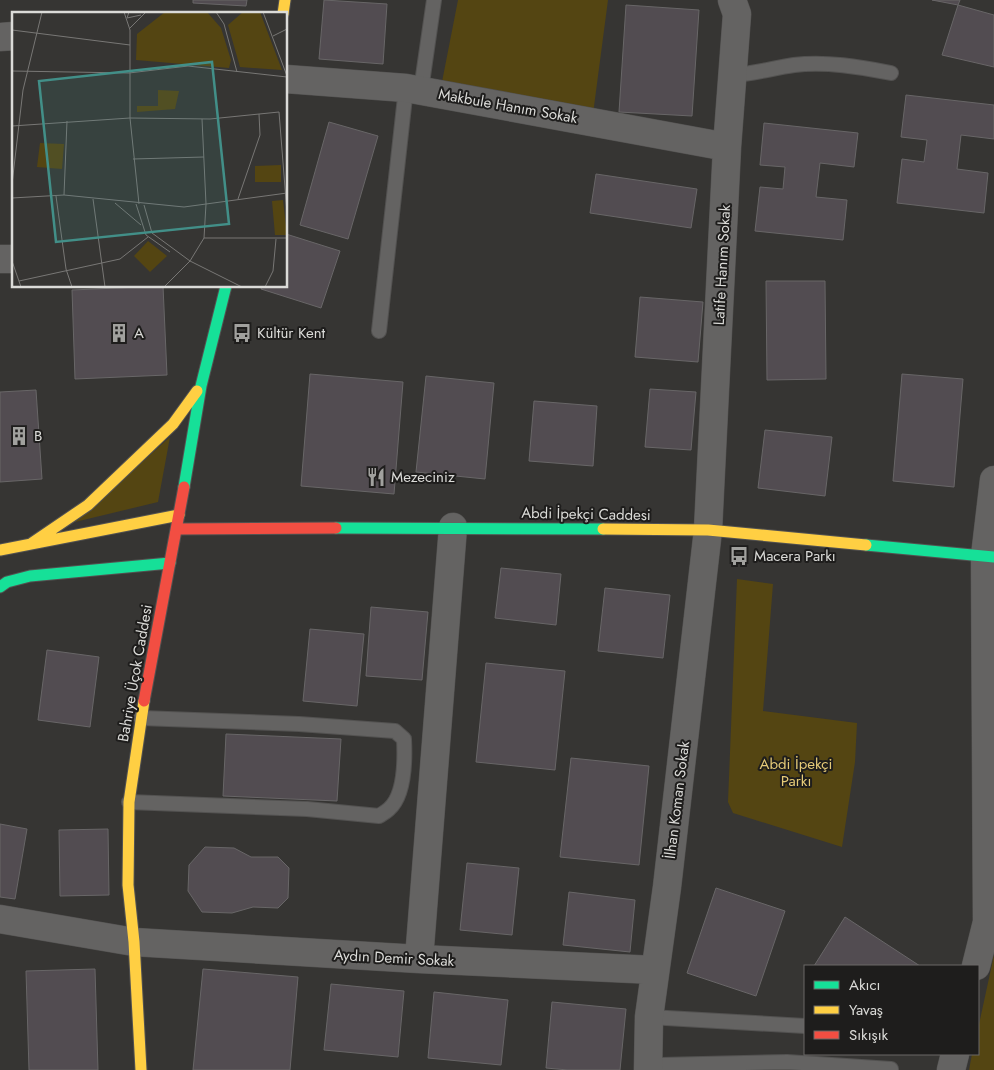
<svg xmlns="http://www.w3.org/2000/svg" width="994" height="1070" font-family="Jost,sans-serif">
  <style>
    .green { fill: #544512 }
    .building { fill: #524c51; stroke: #686667 }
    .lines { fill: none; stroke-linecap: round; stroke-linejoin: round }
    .lane-casing { stroke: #535251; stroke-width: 16 }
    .street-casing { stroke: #535251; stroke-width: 29 }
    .fast-casing { stroke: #535251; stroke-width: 13 }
    .slow-casing { stroke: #535251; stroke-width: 13 }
    .jam-casing { stroke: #535251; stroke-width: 13 }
    .lane { stroke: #646362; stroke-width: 14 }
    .street { stroke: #646362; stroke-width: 28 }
    .fast { stroke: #16e098; stroke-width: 11 }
    .slow { stroke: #ffcf43; stroke-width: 11 }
    .jam { stroke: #f24e42; stroke-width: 11 }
    .labels { text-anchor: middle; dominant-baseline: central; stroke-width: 4; stroke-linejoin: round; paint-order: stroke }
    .street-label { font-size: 15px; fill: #dbdbd8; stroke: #1e1d1c }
    .poi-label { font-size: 15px; fill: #dbdbd8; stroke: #1e1d1c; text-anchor: start }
    .park-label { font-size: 15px; fill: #e5ca77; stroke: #1e1d1c }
    .inset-road { fill: none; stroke: #787775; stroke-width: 1 }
    .view { fill: #428f88; fill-opacity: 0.15; stroke: #428f88; stroke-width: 2.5 }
    .inset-edge { fill: none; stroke: #dbdbd8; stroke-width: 2.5 }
  </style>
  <rect width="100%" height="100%" fill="#363533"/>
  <path class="green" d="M458 0H608L593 114 441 87Z
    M170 437 158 502 75 522Z
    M737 579 773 584 763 711 857 723 855 762 842 847 733 813 728 802Z
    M994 955V1070H969L972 1054H978V1029Z"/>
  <path class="building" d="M193 0H247L246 6 193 3Z
    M324 0 387 4 383 64 319 59Z
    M932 0H960L958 5Z
    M626 5 699 10 692 116 619 112Z
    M958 5 994 15V67L942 55Z
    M906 95 994 105V139L961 135 957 169 988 173 984 213 897 203 902 159 924 162 927 140 901 137Z
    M329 122 378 136 348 239 300 225Z
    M764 123 858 133 854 167 820 163 816 197 847 200 843 240 755 231 760 187 783 189 785 167 760 165Z
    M596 174 697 189 691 228 590 213Z
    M286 234 340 251 321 308 261 289 262 286H286Z
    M766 281H825L826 379 767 380Z
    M163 286 167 375 75 379 72 290Z
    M640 297 703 302 698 362 635 357Z
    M310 374 403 382 394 494 301 486Z
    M902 374 963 379 954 487 893 481Z
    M426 376 494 383 485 479 416 472Z
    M650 389 696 392 691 450 645 447Z
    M36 390 42 479 0 482V392Z
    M534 401 597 406 593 466 529 461Z
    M765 430 832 437 825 496 758 488Z
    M501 568 561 574 556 625 495 618Z
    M605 588 670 595 663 658 598 651Z
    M371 607 428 612 422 680 366 676Z
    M310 629 364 634 357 706 303 701Z
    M47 650 99 657 90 727 38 720Z
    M486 663 565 671 555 770 476 762Z
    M226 734 341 739 337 801 223 796Z
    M571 758 649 766 639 865 560 857Z
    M0 824 27 829 15 899 0 897Z
    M108 829 109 895 60 896 59 830Z
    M205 847 234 848 251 857H278L289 868 288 898 278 908 253 907 232 913 202 912 188 891 189 865Z
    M467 863 519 868 512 935 460 930Z
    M716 888 785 911 756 996 687 973Z
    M569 892 635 900 630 952 563 945Z
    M845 917 920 966H814Z
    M95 969 98 1070H29L26 971Z
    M203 969 298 977 290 1070H193Z
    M331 984 404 991 398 1057 324 1050Z
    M434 992 508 1000 501 1065 428 1058Z
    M552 1002 626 1009 620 1070H568L546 1068Z"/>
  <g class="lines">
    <g class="lane-casing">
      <path id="lane" d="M732 75C753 74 773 68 794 65 826 61 860 67 891 73
        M421 90 434 0
        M379 331 406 88
        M129 802 307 809 379 816C382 814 386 812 389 809 405 795 405 759 404 739L395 731 299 724 141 718
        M649 1017 805 1026
        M648 1067 661 1065 787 1062 891 1069"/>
    </g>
    <g class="street-casing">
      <path id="street" d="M0 37 14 36
        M286 79 406 88 727 147
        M0 259H14
        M0 919 134 942 419 959 655 970
        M419 959 453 527
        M976 966 987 922 985 556 994 480
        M648 1070 649 1017 667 887 708 530 727 147 737 14 732 0
        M951 1070 955 1054"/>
    </g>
    <g class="fast-casing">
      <path id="fast" d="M184 487 201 386 226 286
        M336 528 603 529
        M866 545 994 557
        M0 587 7 582 30 576 170 563"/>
    </g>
    <g class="slow-casing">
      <path id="slow" d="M283 14 285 0
        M603 529 708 530 866 545
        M32 543 88 505 173 424 197 391
        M0 550 179 515
        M141 1070 134 942 128 885 129 802 144 701"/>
    </g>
    <g class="jam-casing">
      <path id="jam" d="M177 529 336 528
        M144 701 184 487"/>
    </g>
    <use href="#lane" class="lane"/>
    <use href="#street" class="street"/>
    <use href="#fast" class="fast"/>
    <use href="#slow" class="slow"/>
    <use href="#jam" class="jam"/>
  </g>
  <defs>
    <g id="building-bare" transform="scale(1.5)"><path d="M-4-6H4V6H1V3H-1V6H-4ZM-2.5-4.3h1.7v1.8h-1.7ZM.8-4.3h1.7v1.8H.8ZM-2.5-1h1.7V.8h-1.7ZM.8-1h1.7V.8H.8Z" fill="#a1a19e" stroke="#1e1d1c" stroke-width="2.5" paint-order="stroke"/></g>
    <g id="bus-bare" transform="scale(1.5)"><path d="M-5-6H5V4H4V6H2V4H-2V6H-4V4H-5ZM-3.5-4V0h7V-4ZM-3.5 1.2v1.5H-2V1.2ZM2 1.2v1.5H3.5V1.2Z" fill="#a1a19e" stroke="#1e1d1c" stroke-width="2.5" paint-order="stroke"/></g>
    <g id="restaurant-bare" transform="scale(1.5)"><path d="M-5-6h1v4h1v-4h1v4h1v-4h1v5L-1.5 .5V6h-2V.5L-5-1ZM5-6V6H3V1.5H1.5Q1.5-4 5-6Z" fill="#a1a19e" stroke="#1e1d1c" stroke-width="2.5" paint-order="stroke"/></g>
  </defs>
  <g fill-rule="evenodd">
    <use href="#building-bare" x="119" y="333"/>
    <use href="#bus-bare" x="242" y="333"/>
    <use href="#building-bare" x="19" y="436"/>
    <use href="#restaurant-bare" x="376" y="477"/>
    <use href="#bus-bare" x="739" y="556"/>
  </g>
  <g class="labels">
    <g class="street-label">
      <text transform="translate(508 106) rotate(10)">Makbule Hanım Sokak</text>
      <text transform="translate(722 265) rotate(-87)">Latife Hanım Sokak</text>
      <text transform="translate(586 514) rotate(1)">Abdi İpekçi Caddesi</text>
      <text transform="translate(135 673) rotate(-80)">Bahriye Üçok Caddesi</text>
      <text transform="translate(677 800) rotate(-83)">İlhan Koman Sokak</text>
      <text transform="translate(394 958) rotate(3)">Aydın Demir Sokak</text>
    </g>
    <g class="poi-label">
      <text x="134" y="333">A</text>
      <text x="257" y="333">Kültür Kent</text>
      <text x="34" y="436">B</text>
      <text x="391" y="477">Mezeciniz</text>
      <text x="754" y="556">Macera Parkı</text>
    </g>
    <g class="park-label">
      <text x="796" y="764">Abdi İpekçi<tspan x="796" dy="17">Parkı</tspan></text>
    </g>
  </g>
  <g transform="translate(12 12)">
    <rect width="275" height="275" fill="#363533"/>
    <path d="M153 0H195L209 16 219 48 217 56 124 48 125 22ZM231 0H248L270 58 228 55 216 13ZM146 78 167 79 163 97 125 100V94H146ZM28 131 52 132 50 157 25 155ZM269 153V170H243V154ZM271 188 275 223H263L260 189ZM136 229 155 244 138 260 122 244Z" fill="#544512"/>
    <path class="inset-road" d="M112 0 118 18V106L127 192M117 0 115 6 129 3M204 0 212 12 225 60M251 0 275 64M118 16 134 0M0 18 118 33M261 24 275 17M0 59 117 61 176 54 275 65M0 114 118 106 198 107 267 100 275 201M121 147 192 145M0 172 11 78 30 0M52 183 55 109M44 184 54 257 60 275M0 186 52 183 172 195 275 181M81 187 93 275M226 187 248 123 247 102M103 191 129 213M124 192 134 223 158 240M132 193 140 221 178 249 230 275M192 226H275M0 249 9 275M7 269 108 247 136 225M152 275 178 249 192 226 194 192 190 107M253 275 261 259 264 227"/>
    <path class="view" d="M200 50 217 212 44 230 27 69Z"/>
    <rect width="275" height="275" class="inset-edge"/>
  </g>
  <rect x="804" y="965" width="175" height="90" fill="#1e1d1c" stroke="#6a6967"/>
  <rect x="814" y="981" width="25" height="8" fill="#16e098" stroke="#6a6967"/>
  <text x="849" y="990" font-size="15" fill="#dbdbd8">Akıcı</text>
  <rect x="814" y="1006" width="25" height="8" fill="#ffcf43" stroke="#6a6967"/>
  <text x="849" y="1015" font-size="15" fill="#dbdbd8">Yavaş</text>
  <rect x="814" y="1031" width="25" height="8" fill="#f24e42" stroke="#6a6967"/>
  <text x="849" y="1040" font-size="15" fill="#dbdbd8">Sıkışık</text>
</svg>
